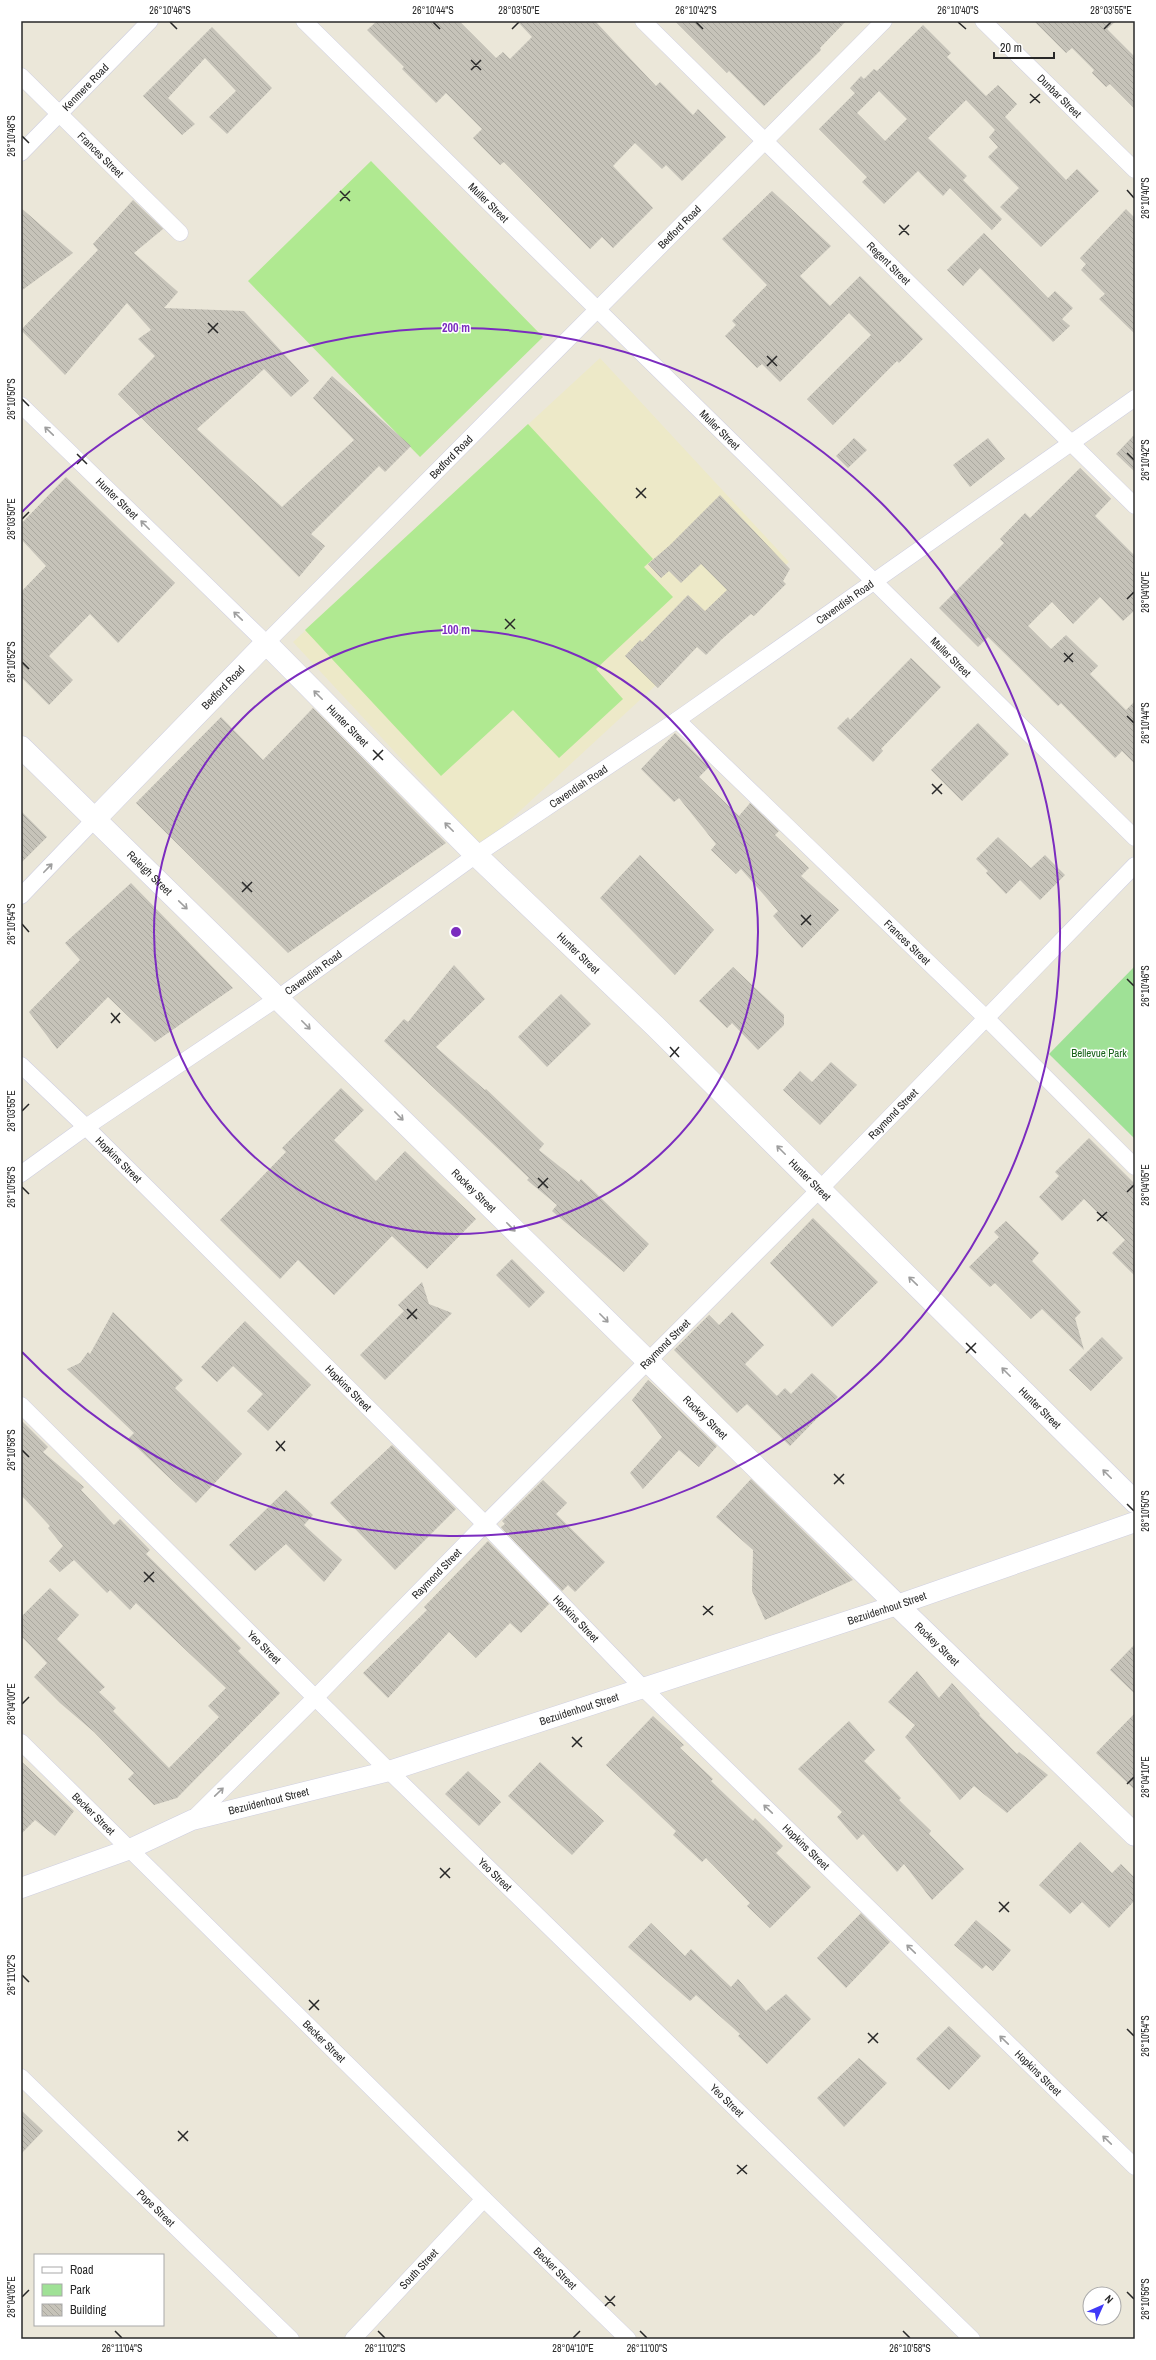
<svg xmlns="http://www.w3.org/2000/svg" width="1156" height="2360" font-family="'Archivo Narrow',sans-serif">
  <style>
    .education { fill: #ede9c8 }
    .park { fill: #9fe196 }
    .pitch { fill: #b0e991 }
    .building { fill: url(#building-back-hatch); fill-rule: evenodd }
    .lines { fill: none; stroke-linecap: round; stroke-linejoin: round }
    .minor-casing { stroke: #cfcfe1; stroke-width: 17 }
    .tertiary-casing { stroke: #cfcfe1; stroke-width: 21 }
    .secondary-casing { stroke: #cfcfe1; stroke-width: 23 }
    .minor { stroke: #fff; stroke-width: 16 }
    .tertiary { stroke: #fff; stroke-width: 20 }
    .secondary { stroke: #fff; stroke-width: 22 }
    .oneway { stroke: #9e9e9e }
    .ticks { fill: none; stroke: #282828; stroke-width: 1.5 }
    .ring { fill: none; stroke: #7b2cbf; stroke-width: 2 }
    .labels { text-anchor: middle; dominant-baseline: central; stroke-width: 3; stroke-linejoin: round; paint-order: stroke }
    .street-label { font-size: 11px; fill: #282828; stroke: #fff }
    .park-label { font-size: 11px; fill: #1a631b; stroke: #fff }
    .centre { fill: #7b2cbf; stroke: #fff; stroke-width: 2 }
    .ring-label { font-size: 12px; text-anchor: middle; font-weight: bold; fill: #7b2cbf; stroke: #fff; stroke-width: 3; stroke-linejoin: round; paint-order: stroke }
    .neatline { fill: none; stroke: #282828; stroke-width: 1.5 }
    .ticks-label { font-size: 10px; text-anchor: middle; fill: #282828 }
  </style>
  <defs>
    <pattern id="building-back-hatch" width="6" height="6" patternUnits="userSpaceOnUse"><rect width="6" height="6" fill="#c6c3b9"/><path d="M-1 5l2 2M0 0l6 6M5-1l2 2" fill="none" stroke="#aaa89f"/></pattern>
  </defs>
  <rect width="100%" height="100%" fill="#ebe7d9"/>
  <path class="education" d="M600 358 789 562 482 846 293 642Z"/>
  <path class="park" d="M1135 966V1139L1049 1054Z"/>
  <path class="pitch" d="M371 161 543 337 420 457 248 281Z
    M528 424 653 559 644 567 673 597 596 669 623 699 559 758 513 710 441 776 305 630Z"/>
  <path class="building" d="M377 21H459L496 58 503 52 510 59 532 37 517 21H595L656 86 660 82 693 115 698 109 726 137 682 181 666 165 662 169 635 143 613 166 653 208 613 248 602 237 590 249 504 162 500 165 473 138 482 129 446 93 436 103 402 69 404 67 367 30Z
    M675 21H846L820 48 821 50 764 106 729 71 727 73Z
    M1034 21H1116L1107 29 1135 57V109L1110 84 1106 87 1092 73 1094 70 1072 48 1066 53Z
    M923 25 951 53 947 57 986 96 998 85 1017 104 1005 117 1066 180 1077 169 1099 191 1041 247 1000 207 1019 188 988 157 998 147 989 137 995 130 966 100 928 138 967 176 963 180 1002 219 992 230 950 188 943 196 918 171 884 204 862 182 867 177 819 129 855 93 850 88 861 76 864 79 874 69 877 71ZM879 91 907 119 885 141 857 113Z
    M212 27 272 88 227 134 209 117 236 91 205 58 168 98 195 124 182 135 143 96Z
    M772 191 831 246 800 276 830 306 860 276 923 339 899 363 897 361 833 425 807 399 871 335 849 313 780 382 762 364 757 368 725 336 736 325 732 321 767 285 722 239Z
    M133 200 163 229 134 253 178 292 164 308 244 311 309 381 291 397 264 369 197 429 282 507 354 440 313 398 332 376 411 446 385 472 379 466 311 534 325 546 299 577 118 394 155 356 138 339 151 330 127 303 65 375 21 330 98 250 93 244Z
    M21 208 73 253 21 291Z
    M1126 209 1135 218V334L1099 299 1105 294 1081 270 1086 264 1080 258Z
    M984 233 1048 298 1055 291 1073 308 1062 319 1070 326 1053 342 980 268 963 286 947 270Z
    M1135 434V472L1116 454Z
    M854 438 867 450 848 468 836 456Z
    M988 438 1005 459 970 487 953 465Z
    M1080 468 1111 499 1095 516 1135 556V610L1123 621 1100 597 1073 624 1052 602 1028 626 1051 649 1066 635 1098 666 1090 674 1126 710 1135 701V764L1122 751 1115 758 1061 703 1058 706 988 637 978 647 939 608 1004 543 1000 539 1025 513 1030 518Z
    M66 477 175 583 118 643 90 614 49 656 73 680 49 705 21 677V592L46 566 21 539V524Z
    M720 495 790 569 783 581 786 584 754 616 751 614 722 639 706 655 697 647 658 688 625 656 640 640 642 642 688 595 705 611 727 590 701 564 681 583 669 571 661 578 648 564 670 545Z
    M911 658 941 687 881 749 883 751 873 762 837 728 848 717 850 720Z
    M313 708 446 843 288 953 136 803 221 717 263 760Z
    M978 723 1009 754 962 801 931 770Z
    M675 733 709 767 699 777 739 816 750 803 779 831 775 835 809 868 801 876 839 910 802 948 773 916 778 911 741 869 736 874 711 850 716 844 679 798 674 802 641 769Z
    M21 811 47 837 21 863Z
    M998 837 1031 868 1045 855 1065 875 1040 900 1020 880 1006 894 986 873 988 871 976 859Z
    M640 855 714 930 675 975 600 898Z
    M131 883 233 988 155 1042 108 997 57 1049 29 1012 80 960 65 943Z
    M454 965 485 999 436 1047 485 1090 486 1089 544 1144 539 1150 579 1182 581 1179 649 1244 624 1272 552 1211 557 1205 527 1180 529 1178 384 1041 404 1019 408 1022Z
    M733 967 784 1015V1025L758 1050 732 1023 727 1028 699 1001Z
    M561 994 591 1024 547 1067 518 1037Z
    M831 1062 857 1085 820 1125 783 1090 800 1071 812 1082Z
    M341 1088 364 1110 334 1140 376 1181 405 1151 476 1219 427 1269 392 1236 334 1295 298 1260 280 1279 220 1220 286 1152 282 1148Z
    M1089 1138 1135 1184V1276L1112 1253 1125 1240 1084 1199 1062 1221 1039 1197 1059 1176 1055 1172Z
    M813 1218 878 1282 832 1327 770 1263Z
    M1006 1221 1039 1253 1032 1261 1081 1312 1075 1318 1084 1350 1042 1309 1031 1319 995 1283 990 1287 969 1267 999 1237 994 1232Z
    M512 1259 545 1292 529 1308 496 1275Z
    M422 1282 429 1304 452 1313 385 1380 360 1355 404 1311 398 1305Z
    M113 1312 183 1380 175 1388 242 1454 196 1503 128 1439 134 1433 67 1369 80 1363 88 1352 90 1354Z
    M732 1312 764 1345 745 1364 777 1396 785 1388 791 1394 812 1373 838 1397 790 1446 747 1404 737 1413 674 1350 709 1315 719 1325Z
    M245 1321 311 1385 268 1431 247 1411 263 1394 233 1366 217 1382 201 1367Z
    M1102 1337 1123 1358 1091 1391 1069 1370Z
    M648 1380 717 1446 699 1467 679 1450 643 1489 630 1473 662 1437 632 1400Z
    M21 1420 48 1447 43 1452 84 1487 81 1490 114 1525 120 1519 150 1550 146 1554 241 1648 238 1651 280 1693 177 1798 154 1805 128 1779 134 1773 94 1732 60 1703 34 1677 47 1663 21 1636V1617L50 1588 79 1615 57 1639 105 1687 99 1692 116 1708 113 1711 169 1768 219 1717 208 1706 226 1688 136 1603 130 1610 110 1590 107 1593 74 1560 60 1572 49 1561 63 1546 48 1528 50 1526 21 1495Z
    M392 1445 456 1509 395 1570 330 1503Z
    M751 1479 853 1580 765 1620 752 1591 753 1550 716 1517Z
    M543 1480 567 1503 556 1514 605 1562 575 1592 568 1585 562 1591 501 1527 505 1524 502 1521Z
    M286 1490 313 1515 304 1525 342 1560 324 1582 286 1544 255 1571 229 1545Z
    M488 1541 549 1604 521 1633 510 1623 476 1658 449 1632 388 1698 363 1673 427 1610 424 1607Z
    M1135 1644V1694L1110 1670Z
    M917 1671 939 1698 952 1683 980 1714 979 1715 1017 1754 1019 1752 1048 1775 1007 1813 974 1786 960 1800 905 1737 915 1725 888 1702Z
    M1135 1713V1790L1096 1753Z
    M653 1716 684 1745 680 1748 713 1779 711 1781 753 1821 755 1818 783 1846 776 1853 811 1887 770 1928 747 1906 750 1903 706 1858 702 1862 673 1835 676 1831 606 1765Z
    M849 1721 875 1750 864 1761 901 1798 899 1800 931 1831 929 1834 964 1869 932 1900 904 1864 897 1872 863 1834 857 1840 837 1817 842 1812 798 1769Z
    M21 1761 74 1811 55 1836 35 1820 21 1834Z
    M540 1762 604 1821 572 1855 508 1796Z
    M468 1771 501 1802 479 1826 445 1794Z
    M1080 1842 1112 1873 1121 1864 1135 1878V1900L1109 1928 1082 1902 1070 1914 1039 1885Z
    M861 1913 890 1942 846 1988 817 1958Z
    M976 1920 1011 1950 993 1971 986 1965 982 1969 954 1945Z
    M651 1923 685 1956 691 1949 731 1987 738 1979 766 2011 786 1994 811 2019 767 2064 738 2036 740 2034 696 1995 690 2001 628 1947Z
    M949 2026 981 2056 949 2090 916 2059Z
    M859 2058 887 2083 844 2127 817 2098Z
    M21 2110 43 2131 21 2154Z"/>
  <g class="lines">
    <g class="minor-casing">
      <g id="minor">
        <path id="s1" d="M304 21 1135 838"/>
        <path id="s2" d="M643 21 1135 506"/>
        <path id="s3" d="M983 21 1135 170"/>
        <path id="s4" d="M21 76 180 233"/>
        <path id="s5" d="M21 153 150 21"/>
        <path id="s6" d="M21 405 266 643 884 21"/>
        <path id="s7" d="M677 720 986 1018 1135 1167"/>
        <path d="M21 896 94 820"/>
        <path id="s8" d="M21 1065 86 1127 485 1524 643 1688 1135 2167"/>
        <path id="s9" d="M21 1174 86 1127 278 998 476 855 677 720 1135 398"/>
        <path id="s10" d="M21 1405 389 1771 972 2339"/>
        <path id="s11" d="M21 1742 484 2199 628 2339"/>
        <path id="s12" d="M192 1820 315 1698 485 1524 820 1189 1135 865"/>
        <path id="s13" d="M21 2077 291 2339"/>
        <path id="s14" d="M353 2339 484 2199"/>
      </g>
    </g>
    <g class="tertiary-casing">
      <g id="tertiary">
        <path id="s15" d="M21 1888 130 1849 192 1820 389 1771 897 1605 1135 1522"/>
      </g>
    </g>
    <g class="secondary-casing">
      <g id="secondary">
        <path id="s16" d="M21 747 897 1605 1135 1835"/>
        <path id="s17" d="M94 820 266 643 476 855 655 1026 1135 1502"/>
      </g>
    </g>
    <use href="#minor" class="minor"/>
    <use href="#tertiary" class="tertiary"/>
    <use href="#secondary" class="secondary"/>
  </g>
  <defs><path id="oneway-shaft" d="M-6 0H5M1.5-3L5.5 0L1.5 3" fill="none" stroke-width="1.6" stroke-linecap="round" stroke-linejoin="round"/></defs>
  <g class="oneway">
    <use href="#oneway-shaft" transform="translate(49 431) rotate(-136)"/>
    <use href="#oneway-shaft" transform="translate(145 525) rotate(-135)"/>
    <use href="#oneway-shaft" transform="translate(238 616) rotate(-136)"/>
    <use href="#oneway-shaft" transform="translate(318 695) rotate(-135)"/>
    <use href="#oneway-shaft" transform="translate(449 827) rotate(-135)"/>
    <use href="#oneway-shaft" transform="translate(48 868) rotate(-46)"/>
    <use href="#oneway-shaft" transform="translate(183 905) rotate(44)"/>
    <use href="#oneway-shaft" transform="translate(306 1025) rotate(45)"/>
    <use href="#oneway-shaft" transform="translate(399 1116) rotate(45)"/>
    <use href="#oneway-shaft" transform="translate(781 1150) rotate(-135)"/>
    <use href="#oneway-shaft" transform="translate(511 1227) rotate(45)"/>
    <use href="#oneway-shaft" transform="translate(913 1281) rotate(-136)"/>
    <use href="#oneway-shaft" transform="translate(604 1318) rotate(45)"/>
    <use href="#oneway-shaft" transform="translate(1006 1372) rotate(-135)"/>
    <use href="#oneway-shaft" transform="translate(1107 1474) rotate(-135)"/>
    <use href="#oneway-shaft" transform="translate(219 1792) rotate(-44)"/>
    <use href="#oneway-shaft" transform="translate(768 1809) rotate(-136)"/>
    <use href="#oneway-shaft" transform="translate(911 1949) rotate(-136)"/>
    <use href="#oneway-shaft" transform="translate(1004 2040) rotate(-136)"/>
    <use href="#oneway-shaft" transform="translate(1107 2140) rotate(-136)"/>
  </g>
  <path class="ticks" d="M170 22 177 29M433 22 440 29M696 22 703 29M958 22 966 29M512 29 519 22M1104 29 1111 22M471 60 481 70M471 70 481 60M1030 94 1040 103M1030 103 1040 94M22 136 29 143M1127 190 1134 198M340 191 350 201M340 201 350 191M899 225 909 235M899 235 909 225M208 323 218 333M208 333 218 323M767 356 777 366M767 366 777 356M22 399 29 406M1127 453 1134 460M77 454 87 464M77 464 87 454M636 488 646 498M636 498 646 488M22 519 29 512M1127 599 1134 592M505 619 515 629M505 629 515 619M1064 653 1073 662M22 662 29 669M1064 662 1073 653M1127 716 1134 723M373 750 383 760M373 760 383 750M932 784 942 794M932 794 942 784M242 882 252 892M242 892 252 882M801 915 811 925M22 924 29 932M801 925 811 915M1127 979 1134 986M111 1013 120 1023M111 1023 120 1013M670 1047 679 1057M670 1057 679 1047M22 1111 29 1104M538 1178 548 1188M22 1187 29 1194M538 1188 548 1178M1127 1192 1134 1185M1097 1212 1107 1221M1097 1221 1107 1212M407 1309 417 1319M407 1319 417 1309M966 1343 976 1353M966 1353 976 1343M276 1441 285 1451M22 1450 29 1457M276 1451 285 1441M834 1474 844 1484M834 1484 844 1474M1127 1504 1134 1511M144 1572 154 1582M144 1582 154 1572M703 1606 713 1615M703 1615 713 1606M22 1704 29 1697M572 1737 582 1747M572 1747 582 1737M1127 1784 1134 1777M440 1868 450 1878M440 1878 450 1868M999 1902 1009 1912M999 1912 1009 1902M22 1975 29 1982M309 2000 319 2010M309 2010 319 2000M1127 2029 1134 2036M868 2033 878 2043M868 2043 878 2033M178 2131 188 2141M178 2141 188 2131M737 2165 747 2174M737 2174 747 2165M1127 2292 1134 2299M605 2296 615 2306M22 2297 29 2290M605 2306 615 2296M115 2331 122 2338M378 2331 385 2338M640 2331 647 2338M903 2331 910 2338M573 2338 580 2331"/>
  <g class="ring">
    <circle cx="456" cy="932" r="302"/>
    <path d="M22 512A604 604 0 1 1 22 1352"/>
  </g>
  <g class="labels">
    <g class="street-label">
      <text stroke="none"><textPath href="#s5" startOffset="92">Kenmere Road</textPath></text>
      <text stroke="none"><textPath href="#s3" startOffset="107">Dunbar Street</textPath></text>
      <text stroke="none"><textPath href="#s4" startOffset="112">Frances Street</textPath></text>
      <text stroke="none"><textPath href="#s1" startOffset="259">Muller Street</textPath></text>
      <text stroke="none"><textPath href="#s6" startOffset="928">Bedford Road</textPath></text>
      <text stroke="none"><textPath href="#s2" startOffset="345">Regent Street</textPath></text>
      <text stroke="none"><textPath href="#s1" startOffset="583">Muller Street</textPath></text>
      <text stroke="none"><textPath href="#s6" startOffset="604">Bedford Road</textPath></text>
      <text stroke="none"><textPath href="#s6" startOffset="134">Hunter Street</textPath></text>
      <text stroke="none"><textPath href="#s9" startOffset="1003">Cavendish Road</textPath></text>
      <text stroke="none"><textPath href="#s1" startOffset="907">Muller Street</textPath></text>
      <text stroke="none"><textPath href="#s17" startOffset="185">Bedford Road</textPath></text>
      <text stroke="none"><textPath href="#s17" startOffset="363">Hunter Street</textPath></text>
      <text stroke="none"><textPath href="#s9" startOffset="679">Cavendish Road</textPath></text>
      <text stroke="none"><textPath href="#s16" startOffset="180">Raleigh Street</textPath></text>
      <text stroke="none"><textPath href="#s7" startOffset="320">Frances Street</textPath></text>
      <text stroke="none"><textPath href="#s17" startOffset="687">Hunter Street</textPath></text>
      <text stroke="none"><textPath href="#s9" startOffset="355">Cavendish Road</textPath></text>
      <text stroke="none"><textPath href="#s12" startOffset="995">Raymond Street</textPath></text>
      <text stroke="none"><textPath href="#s8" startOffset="136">Hopkins Street</textPath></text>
      <text stroke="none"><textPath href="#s17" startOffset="1011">Hunter Street</textPath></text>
      <text stroke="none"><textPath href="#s16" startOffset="634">Rockey Street</textPath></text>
      <text stroke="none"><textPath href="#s12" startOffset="671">Raymond Street</textPath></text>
      <text stroke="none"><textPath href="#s8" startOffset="460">Hopkins Street</textPath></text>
      <text stroke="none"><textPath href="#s17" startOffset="1335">Hunter Street</textPath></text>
      <text stroke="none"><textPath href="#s16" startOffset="958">Rockey Street</textPath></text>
      <text stroke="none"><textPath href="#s12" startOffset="347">Raymond Street</textPath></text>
      <text stroke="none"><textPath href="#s15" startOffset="911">Bezuidenhout Street</textPath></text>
      <text stroke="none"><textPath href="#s8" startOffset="784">Hopkins Street</textPath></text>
      <text stroke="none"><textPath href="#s16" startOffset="1282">Rockey Street</textPath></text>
      <text stroke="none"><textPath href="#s10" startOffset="343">Yeo Street</textPath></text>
      <text stroke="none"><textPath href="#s15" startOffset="587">Bezuidenhout Street</textPath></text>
      <text stroke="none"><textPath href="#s15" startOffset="263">Bezuidenhout Street</textPath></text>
      <text stroke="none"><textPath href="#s11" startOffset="102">Becker Street</textPath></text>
      <text stroke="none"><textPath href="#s8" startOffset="1108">Hopkins Street</textPath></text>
      <text stroke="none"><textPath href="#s10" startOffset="667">Yeo Street</textPath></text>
      <text stroke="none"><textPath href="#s11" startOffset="426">Becker Street</textPath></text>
      <text stroke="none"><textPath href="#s8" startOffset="1432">Hopkins Street</textPath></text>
      <text stroke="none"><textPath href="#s10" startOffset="991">Yeo Street</textPath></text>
      <text stroke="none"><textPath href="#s13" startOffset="188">Pope Street</textPath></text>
      <text stroke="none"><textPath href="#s11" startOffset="750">Becker Street</textPath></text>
      <text stroke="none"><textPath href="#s14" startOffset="96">South Street</textPath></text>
    </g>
    <g class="park-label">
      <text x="1099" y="1053">Bellevue Park</text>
    </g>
  </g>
  <circle cx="456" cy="932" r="6" class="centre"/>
  <g class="ring-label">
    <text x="456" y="332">200 m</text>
    <text x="456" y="634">100 m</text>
  </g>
  <rect width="1156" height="2360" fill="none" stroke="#ffffff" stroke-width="44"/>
  <rect x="34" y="2254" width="130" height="72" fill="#ffffff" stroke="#a9a9a9"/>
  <rect x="42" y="2267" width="20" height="6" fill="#ffffff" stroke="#a9a9a9"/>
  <text x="70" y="2274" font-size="12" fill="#282828">Road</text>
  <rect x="42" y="2284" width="20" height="12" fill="#9fe196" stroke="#a9a9a9"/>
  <text x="70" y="2294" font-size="12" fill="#282828">Park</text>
  <rect x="42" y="2304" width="20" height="12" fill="url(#building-back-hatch)" stroke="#a9a9a9"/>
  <text x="70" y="2314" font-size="12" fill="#282828">Building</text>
  <g transform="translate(1102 2306) rotate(45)"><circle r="19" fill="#ffffff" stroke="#a9a9a9"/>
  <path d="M0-3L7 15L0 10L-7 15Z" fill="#4039f8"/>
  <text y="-6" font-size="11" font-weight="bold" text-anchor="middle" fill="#282828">N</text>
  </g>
  <path d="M994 52v6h60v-6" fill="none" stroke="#282828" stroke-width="2"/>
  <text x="1000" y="52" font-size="12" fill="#282828" stroke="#ffffff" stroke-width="3" paint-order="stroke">20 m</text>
  <rect x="22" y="22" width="1112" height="2316" class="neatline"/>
  <g class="ticks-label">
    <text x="170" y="14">26°10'46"S</text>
    <text x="433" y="14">26°10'44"S</text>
    <text x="519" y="14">28°03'50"E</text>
    <text x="696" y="14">26°10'42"S</text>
    <text x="958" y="14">26°10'40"S</text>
    <text x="1111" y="14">28°03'55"E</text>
    <text transform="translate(11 136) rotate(-90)" y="4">26°10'48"S</text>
    <text transform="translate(1145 198) rotate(-90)" y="4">26°10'40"S</text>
    <text transform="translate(11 399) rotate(-90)" y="4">26°10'50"S</text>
    <text transform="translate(1145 460) rotate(-90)" y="4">26°10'42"S</text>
    <text transform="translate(11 519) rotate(-90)" y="4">28°03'50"E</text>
    <text transform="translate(1145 592) rotate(-90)" y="4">28°04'00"E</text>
    <text transform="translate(11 662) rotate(-90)" y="4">26°10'52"S</text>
    <text transform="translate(1145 723) rotate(-90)" y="4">26°10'44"S</text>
    <text transform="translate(11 924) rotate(-90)" y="4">26°10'54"S</text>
    <text transform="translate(1145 986) rotate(-90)" y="4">26°10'46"S</text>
    <text transform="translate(11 1111) rotate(-90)" y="4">28°03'55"E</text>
    <text transform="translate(1145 1185) rotate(-90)" y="4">28°04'05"E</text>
    <text transform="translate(11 1187) rotate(-90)" y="4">26°10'56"S</text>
    <text transform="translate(11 1450) rotate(-90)" y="4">26°10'58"S</text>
    <text transform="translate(1145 1511) rotate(-90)" y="4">26°10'50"S</text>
    <text transform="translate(11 1704) rotate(-90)" y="4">28°04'00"E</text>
    <text transform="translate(1145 1777) rotate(-90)" y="4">28°04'10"E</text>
    <text transform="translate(11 1975) rotate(-90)" y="4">26°11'02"S</text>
    <text transform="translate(1145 2036) rotate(-90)" y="4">26°10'54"S</text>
    <text transform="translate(11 2297) rotate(-90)" y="4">28°04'05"E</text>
    <text transform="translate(1145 2299) rotate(-90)" y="4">26°10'56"S</text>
    <text x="122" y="2352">26°11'04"S</text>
    <text x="385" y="2352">26°11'02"S</text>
    <text x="573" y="2352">28°04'10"E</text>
    <text x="647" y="2352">26°11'00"S</text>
    <text x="910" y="2352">26°10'58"S</text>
  </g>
</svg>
